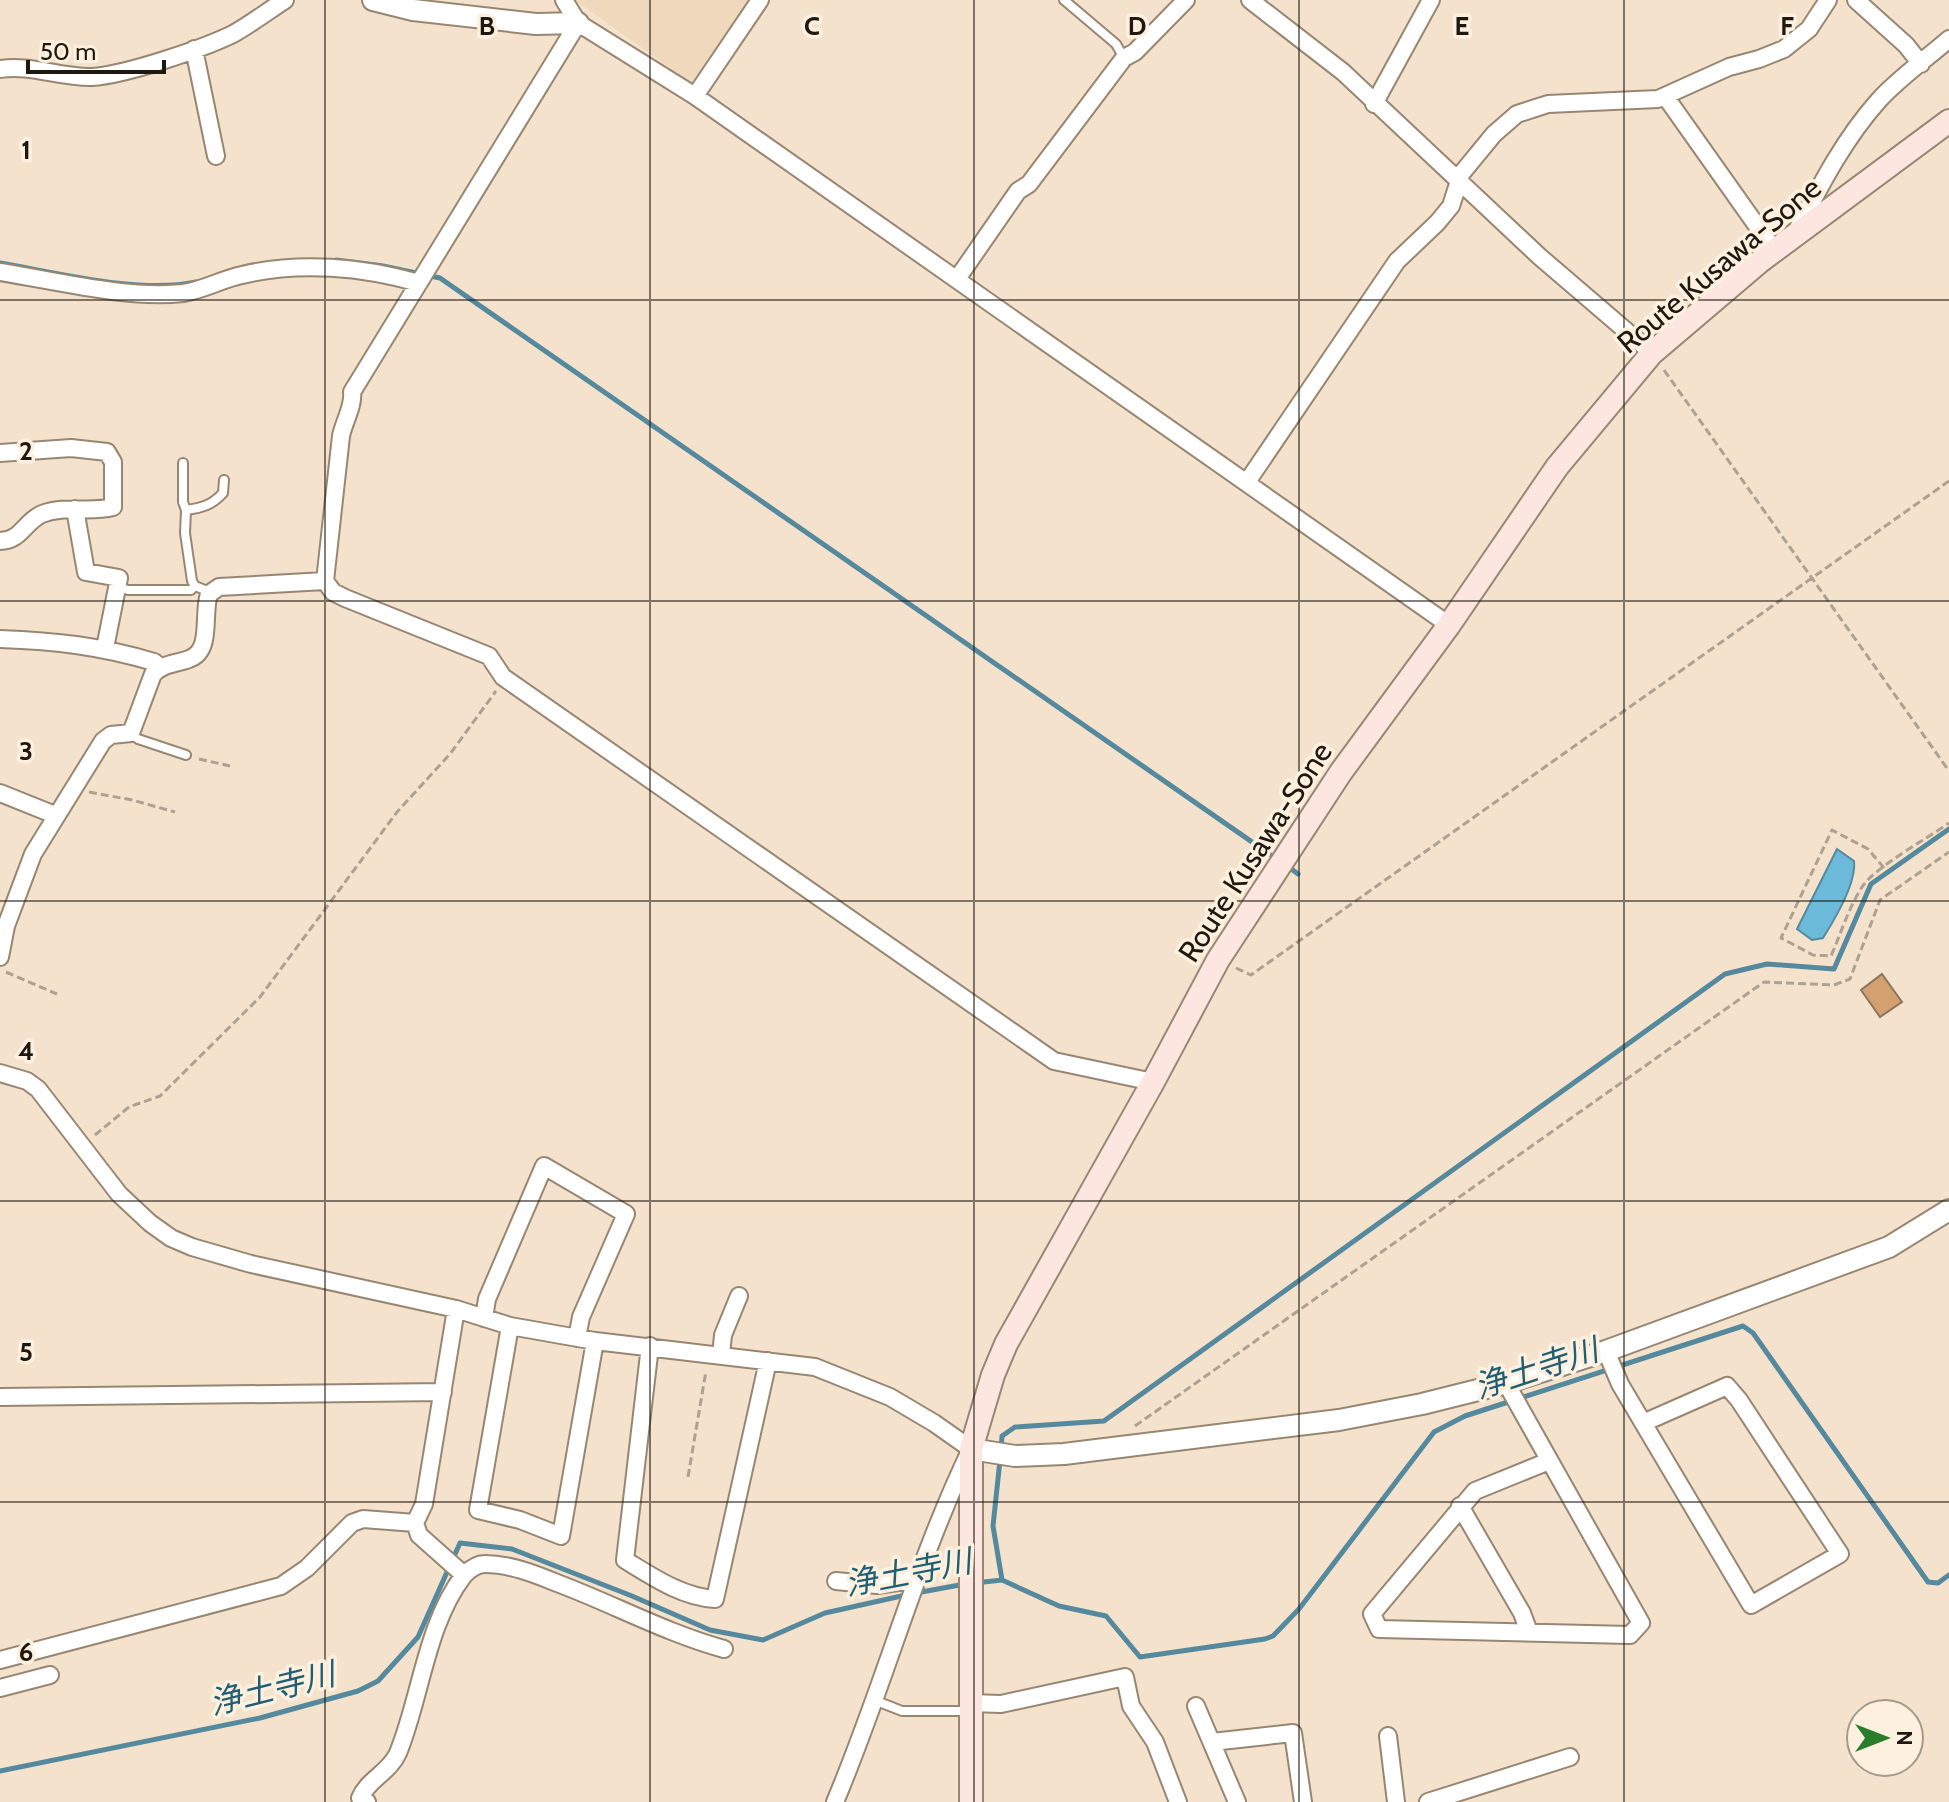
<svg xmlns="http://www.w3.org/2000/svg" width="1949" height="1802" font-family="Cabin,'Noto Sans JP',sans-serif">
  <style>
    .built { fill: #efd8bc }
    .water { fill: #6cbada; stroke: #55899d; stroke-width: 2 }
    .lines { fill: none; stroke-linecap: round; stroke-linejoin: round }
    .stream { stroke: #55899d; stroke-width: 5 }
    .building { fill: #d4a06f; stroke: #887563; stroke-width: 2 }
    .service-casing { stroke: #978772; stroke-width: 12 }
    .minor-casing { stroke: #978772; stroke-width: 20 }
    .tertiary-casing { stroke: #978772; stroke-width: 24 }
    .secondary-casing { stroke: #978772; stroke-width: 26 }
    .path { stroke: #afa18f; stroke-width: 3; stroke-dasharray: 8 4; stroke-linecap: butt }
    .service { stroke: #fff; stroke-width: 8 }
    .minor { stroke: #fff; stroke-width: 16 }
    .tertiary { stroke: #fff; stroke-width: 20 }
    .secondary { stroke: #fde6e0; stroke-width: 22 }
    .grid { fill: none; stroke: #1e1810; stroke-width: 2; stroke-opacity: 0.55 }
    .labels { text-anchor: middle; dominant-baseline: central; stroke-width: 7; stroke-linejoin: round; paint-order: stroke }
    .street-label { font-size: 30px; fill: #1e1810; stroke: #fef0de }
    .water-label { font-size: 32px; font-style: italic; fill: #205e74; stroke: #fef0de }
    .grid-label { font-size: 26px; text-anchor: middle; font-weight: bold; fill: #1e1810; stroke: #fef0de; stroke-width: 7; stroke-linejoin: round; paint-order: stroke }
  </style>
  <rect width="100%" height="100%" fill="#f4e2cc"/>
  <path class="built" d="M575 0H753L696 80 690 82Z"/>
  <path class="water" d="M1837 849 1854 861C1857 883 1835 919 1823 938L1812 940 1797 929Z"/>
  <g class="lines">
    <path class="stream" d="M336 260 383 266 440 278 1278 860
      M0 263C58 273 140 294 196 282
      M1286 865 1298 874
      M1001 1450 1002 1436 1015 1427 1104 1421 1725 974 1767 964 1834 969 1871 884 1949 829
      M1000 1460 993 1526 1002 1580
      M975 1583 1002 1580 1059 1606 1106 1616 1140 1657 1265 1639 1273 1636 1299 1609 1434 1432 1465 1416 1743 1326 1753 1333 1928 1582 1938 1583 1949 1575
      M916 1593 965 1584
      M0 1771 260 1718 358 1691 378 1681 418 1637 460 1543 512 1549 632 1596 710 1630 763 1640 825 1613 906 1595"/>
  </g>
  <path class="building" d="M1882 974 1902 1002 1880 1017 1861 990Z"/>
  <g class="lines">
    <g class="service-casing">
      <path id="service" d="M1064 0 1116 44 1124 58
        M183 463V502L186 510
        M118 587 128 590H191L195 586
        M210 592 195 586 192 581 185 533 186 510C202 508 212 505 223 493L224 480
        M131 733 138 739 186 755
        M874 1700 902 1711H970"/>
    </g>
    <g class="minor-casing">
      <path id="minor" d="M564 0 578 23 695 96 1449 625
        M1250 0 1343 72 1540 257 1652 353
        M1856 0 1906 45 1921 64
        M578 23 352 392C354 406 344 421 341 436L325 581 333 592 345 598 489 656 503 677 1054 1061 1153 1082
        M194 49 216 156
        M0 69C30 64 61 78 92 77 125 75 202 49 233 34 251 24 268 11 285 0
        M695 96 760 0
        M1665 96 1774 250
        M1374 104 1431 0
        M1457 179 1494 134 1517 114 1548 104 1658 99 1729 67 1759 59 1784 49 1809 29 1828 0
        M1796 232C1820 186 1844 139 1879 100 1899 78 1926 59 1949 39
        M0 272C57 281 126 299 183 293 204 290 222 279 242 275 300 261 363 267 419 283
        M957 279 1018 191 1029 184 1124 58 1135 52 1186 0
        M0 453 71 448 107 452 113 462V507C90 513 65 505 42 514 25 521 21 541 0 541
        M1247 482 1397 261 1437 223 1451 206 1459 181
        M75 509 86 572 119 578 105 648
        M0 639C56 641 100 646 154 662L160 667
        M0 793 55 815
        M0 957 6 926 33 854 103 741 111 735 131 733 153 674C164 663 176 664 189 659 213 651 202 614 209 594L219 587 325 581
        M0 1073 27 1081 38 1089 119 1194 150 1223 171 1238 192 1247 251 1264 456 1309 510 1326 595 1341 815 1367 890 1397 934 1423 971 1449C916 1563 884 1686 835 1802
        M484 1318 487 1299 544 1166 626 1214 581 1317 577 1338
        M510 1326 478 1510 520 1520 561 1536 595 1341
        M650 1346 625 1560C653 1577 682 1597 715 1599L768 1361
        M1606 1351 1620 1384 1751 1605 1840 1554 1739 1400 1727 1386 1643 1423
        M721 1355 723 1335 739 1296
        M1506 1383 1641 1623 1630 1635 1379 1629 1372 1614 1475 1491 1549 1461
        M0 1397 443 1392
        M1460 1506 1522 1613 1529 1632
        M464 1575C470 1569 477 1564 485 1564 510 1564 535 1574 557 1583 613 1604 666 1633 724 1649
        M836 1581 877 1585 919 1579
        M0 1660 281 1586 307 1568 352 1523 363 1519 415 1523
        M0 1688 50 1675
        M970 1703 1001 1704 1125 1677 1131 1706 1155 1742 1178 1802
        M1196 1706 1237 1802
        M1388 1736 1396 1802
        M1212 1742 1293 1733 1303 1802
        M367 1802 360 1798C368 1779 389 1773 398 1753 421 1697 426 1624 464 1575L419 1535 415 1523 424 1504 456 1309
        M1428 1802 1570 1757"/>
    </g>
    <g class="tertiary-casing">
      <path id="tertiary" d="M373 0 413 10 536 24 578 23
        M971 1449 1015 1456 1064 1454 1339 1420 1422 1404 1506 1383 1606 1351 1889 1247 1949 1210"/>
    </g>
    <g class="secondary-casing">
      <path id="secondary" d="M971 1802V1449L993 1375 1006 1344 1153 1082 1218 960 1341 772 1449 625 1557 467 1652 353 1759 262 1949 121"/>
    </g>
    <path class="path" d="M1664 370 1949 771
      M199 759 230 766
      M89 792 132 800 175 812
      M1884 868 1868 849 1832 830 1781 938 1813 955 1831 956C1841 933 1849 907 1862 887 1875 867 1928 838 1949 823
      M1236 968 1251 975 1949 481
      M6 972 57 994
      M95 1135 129 1107 160 1096 260 997 397 812 450 754 496 691
      M1135 1426 1764 982 1834 985 1850 979 1880 900 1949 852
      M688 1477 706 1371"/>
    <use href="#service" class="service"/>
    <use href="#minor" class="minor"/>
    <use href="#tertiary" class="tertiary"/>
    <use href="#secondary" class="secondary"/>
  </g>
  <path class="grid" d="M325 0V1802M650 0V1802M974 0V1802M1299 0V1802M1624 0V1802M0 300H1949M0 601H1949M0 901H1949M0 1201H1949M0 1502H1949"/>
  <g class="labels">
    <g class="street-label">
      <text transform="translate(1719 265) rotate(-40)">Route Kusawa-Sone</text>
      <text transform="translate(1255 852) rotate(-57)">Route Kusawa-Sone</text>
    </g>
    <g class="water-label">
      <text transform="translate(1536 1368) rotate(-18)">浄土寺川</text>
      <text transform="translate(908 1572) rotate(-11)">浄土寺川</text>
      <text transform="translate(272 1688) rotate(-14)">浄土寺川</text>
    </g>
  </g>
  <g class="grid-label">
    <text x="487" y="35">B</text>
    <text x="812" y="35">C</text>
    <text x="1137" y="35">D</text>
    <text x="1462" y="35">E</text>
    <text x="1787" y="35">F</text>
    <text x="26" y="159">1</text>
    <text x="26" y="460">2</text>
    <text x="26" y="760">3</text>
    <text x="26" y="1060">4</text>
    <text x="26" y="1361">5</text>
    <text x="26" y="1661">6</text>
  </g>
  <g transform="translate(1885 1738) rotate(90)"><circle r="38" fill="#fef0de" stroke="#a49a8c" stroke-width="2"/>
  <path d="M0-6L14 30L0 20L-14 30Z" fill="#2a7e2b"/>
  <text y="-12" font-size="22" font-weight="bold" text-anchor="middle" fill="#1e1810">N</text>
  </g>
  <path d="M28 60v12h136v-12" fill="none" stroke="#1e1810" stroke-width="4"/>
  <text x="40" y="60" font-size="24" fill="#1e1810" stroke="#fef0de" stroke-width="6" paint-order="stroke">50 m</text>
</svg>
